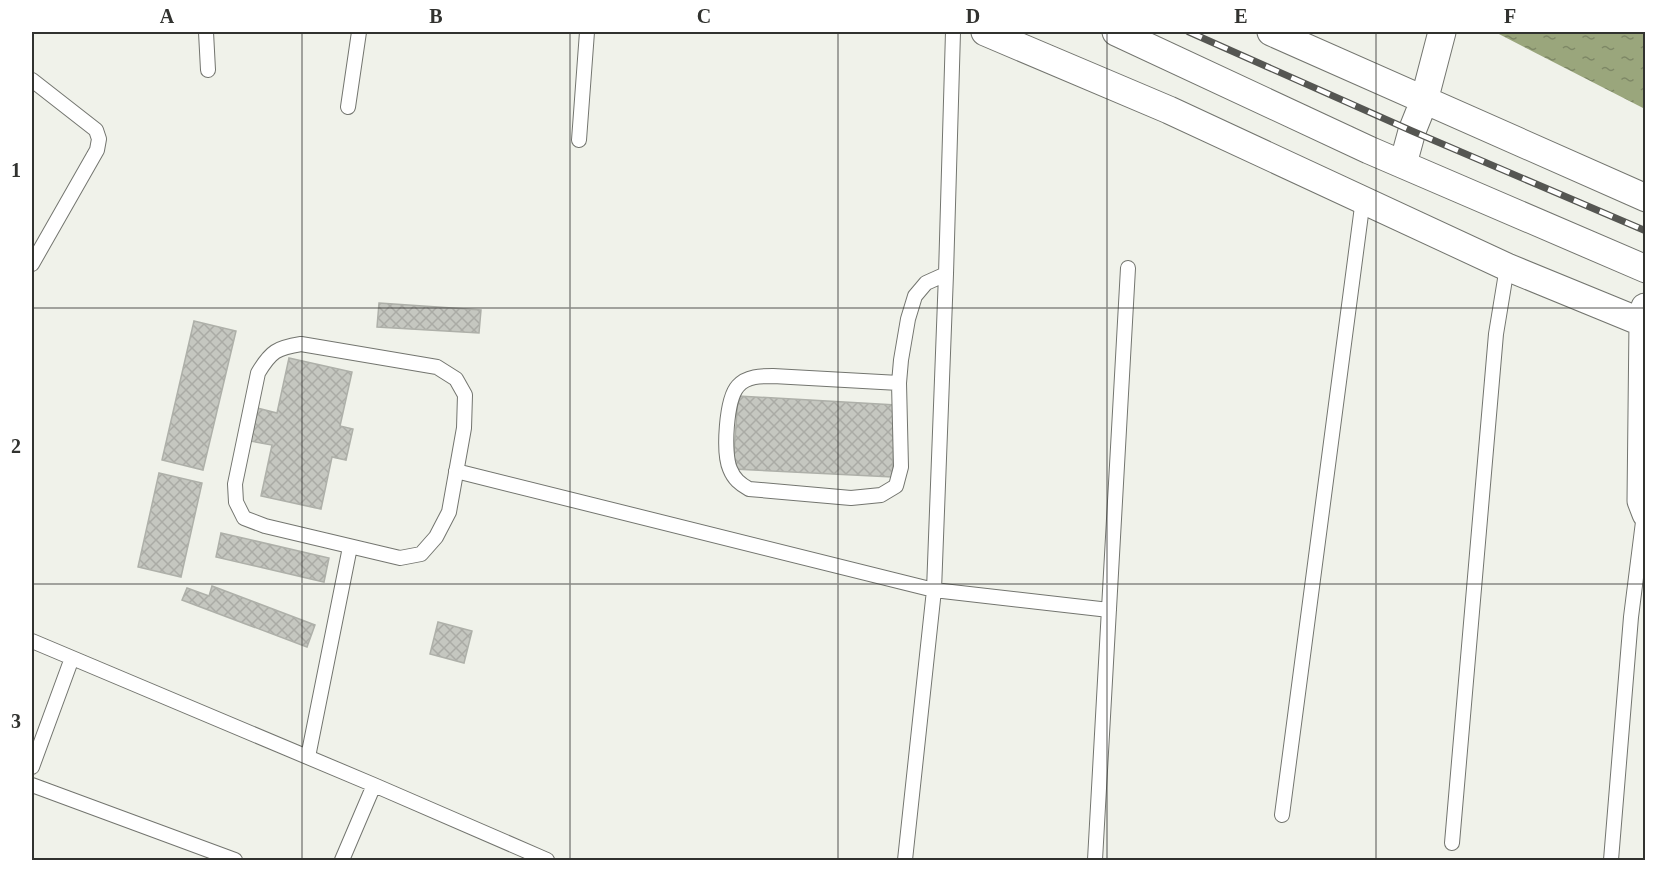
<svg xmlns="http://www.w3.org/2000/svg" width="1677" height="892" font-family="Georgia,serif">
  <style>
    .water { fill: url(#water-ripples) }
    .building { fill: url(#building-cross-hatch); stroke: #aeb0a9; stroke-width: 1.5 }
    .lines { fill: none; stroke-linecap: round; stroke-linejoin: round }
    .lane-casing { stroke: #73756f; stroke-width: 16 }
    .street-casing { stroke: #73756f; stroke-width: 29 }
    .lane { stroke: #fff; stroke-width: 14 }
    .street { stroke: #fff; stroke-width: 27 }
    .rail-casing { stroke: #555652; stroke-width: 7 }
    .rail { stroke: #fff; stroke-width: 4.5; stroke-dasharray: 14; stroke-linecap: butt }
    .grid { fill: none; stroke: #31322f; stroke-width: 1.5; stroke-opacity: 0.55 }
    .neatline { fill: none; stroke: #31322f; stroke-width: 2 }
    .grid-label { font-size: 20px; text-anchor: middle; font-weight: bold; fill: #31322f }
  </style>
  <defs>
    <pattern id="water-ripples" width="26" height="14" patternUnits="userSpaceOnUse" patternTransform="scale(1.5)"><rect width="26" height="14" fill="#9aa67c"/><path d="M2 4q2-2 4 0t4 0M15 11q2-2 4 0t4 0" fill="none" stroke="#7e8866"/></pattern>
    <pattern id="building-cross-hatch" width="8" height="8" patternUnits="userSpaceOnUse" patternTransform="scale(1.5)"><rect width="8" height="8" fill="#c5c7c0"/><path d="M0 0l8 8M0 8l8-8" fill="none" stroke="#aaaba5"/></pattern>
  </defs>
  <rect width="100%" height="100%" fill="#f0f2ea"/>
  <path class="water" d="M1495 32H1645V109L1643 108Z"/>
  <path class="building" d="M379 303 481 310 479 333 377 327Z
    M194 321 236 331 203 470 162 460Z
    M289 358 352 372 340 426 353 429 346 460 332 457 321 509 261 496 272 445 250 441 257 408 277 413Z
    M738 396 896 405 892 477 733 469Z
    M159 473 202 483 181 577 138 567Z
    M221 533 329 558 324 582 216 557Z
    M212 586 315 625 307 647 182 600 187 588 209 596Z
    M438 622 472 631 464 663 430 654Z"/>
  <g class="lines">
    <g class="lane-casing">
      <path id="lane" d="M206 32 208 70
        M32 80 96 130 99 139 97 150 32 264
        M348 107 359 32
        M579 140 587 32
        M301 344 437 367 456 379 465 395 464 428 449 512 436 537 421 554 400 558 265 526 244 518 236 502 235 484 258 373C271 351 277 348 301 344Z
        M899 383 773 376C761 376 747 376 738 386 726 399 723 453 730 469 734 479 740 484 749 489L851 498 881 495 896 486 901 467 899 383 901 360 908 319 915 296 926 283 946 274
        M456 471 934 590 1109 610
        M32 641 374 785 547 860
        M308 757 350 547
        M32 767 72 658
        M32 785 235 860
        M1282 815 1363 199
        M1452 843 1496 334 1507 267
        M342 860 374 785
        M905 860 934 590 946 274 953 32
        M1095 860 1128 268
        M1611 860 1631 617 1644 514"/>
    </g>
    <g class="street-casing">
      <path id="street" d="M985 32 1169 110 1507 267 1646 324
        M1116 32 1369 150 1646 269
        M1271 32 1646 198
        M1403 164 1412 131 1424 101 1442 32
        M1645 307 1643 323 1641 501 1646 514"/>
    </g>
    <use href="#lane" class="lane"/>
    <use href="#street" class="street"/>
    <g class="rail-casing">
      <path id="rail" d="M1189 32 1412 131 1646 231"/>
    </g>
    <use href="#rail" class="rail"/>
  </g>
  <path class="grid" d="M302 32V860M570 32V860M838 32V860M1107 32V860M1376 32V860M32 308H1646M32 584H1646"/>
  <rect width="1677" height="892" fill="none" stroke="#ffffff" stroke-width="66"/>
  <rect x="33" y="33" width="1611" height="826" class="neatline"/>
  <g class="grid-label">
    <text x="167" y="23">A</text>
    <text x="436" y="23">B</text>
    <text x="704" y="23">C</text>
    <text x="973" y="23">D</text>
    <text x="1241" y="23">E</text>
    <text x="1510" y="23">F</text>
    <text x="16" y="177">1</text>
    <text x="16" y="453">2</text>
    <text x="16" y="728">3</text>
  </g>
</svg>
